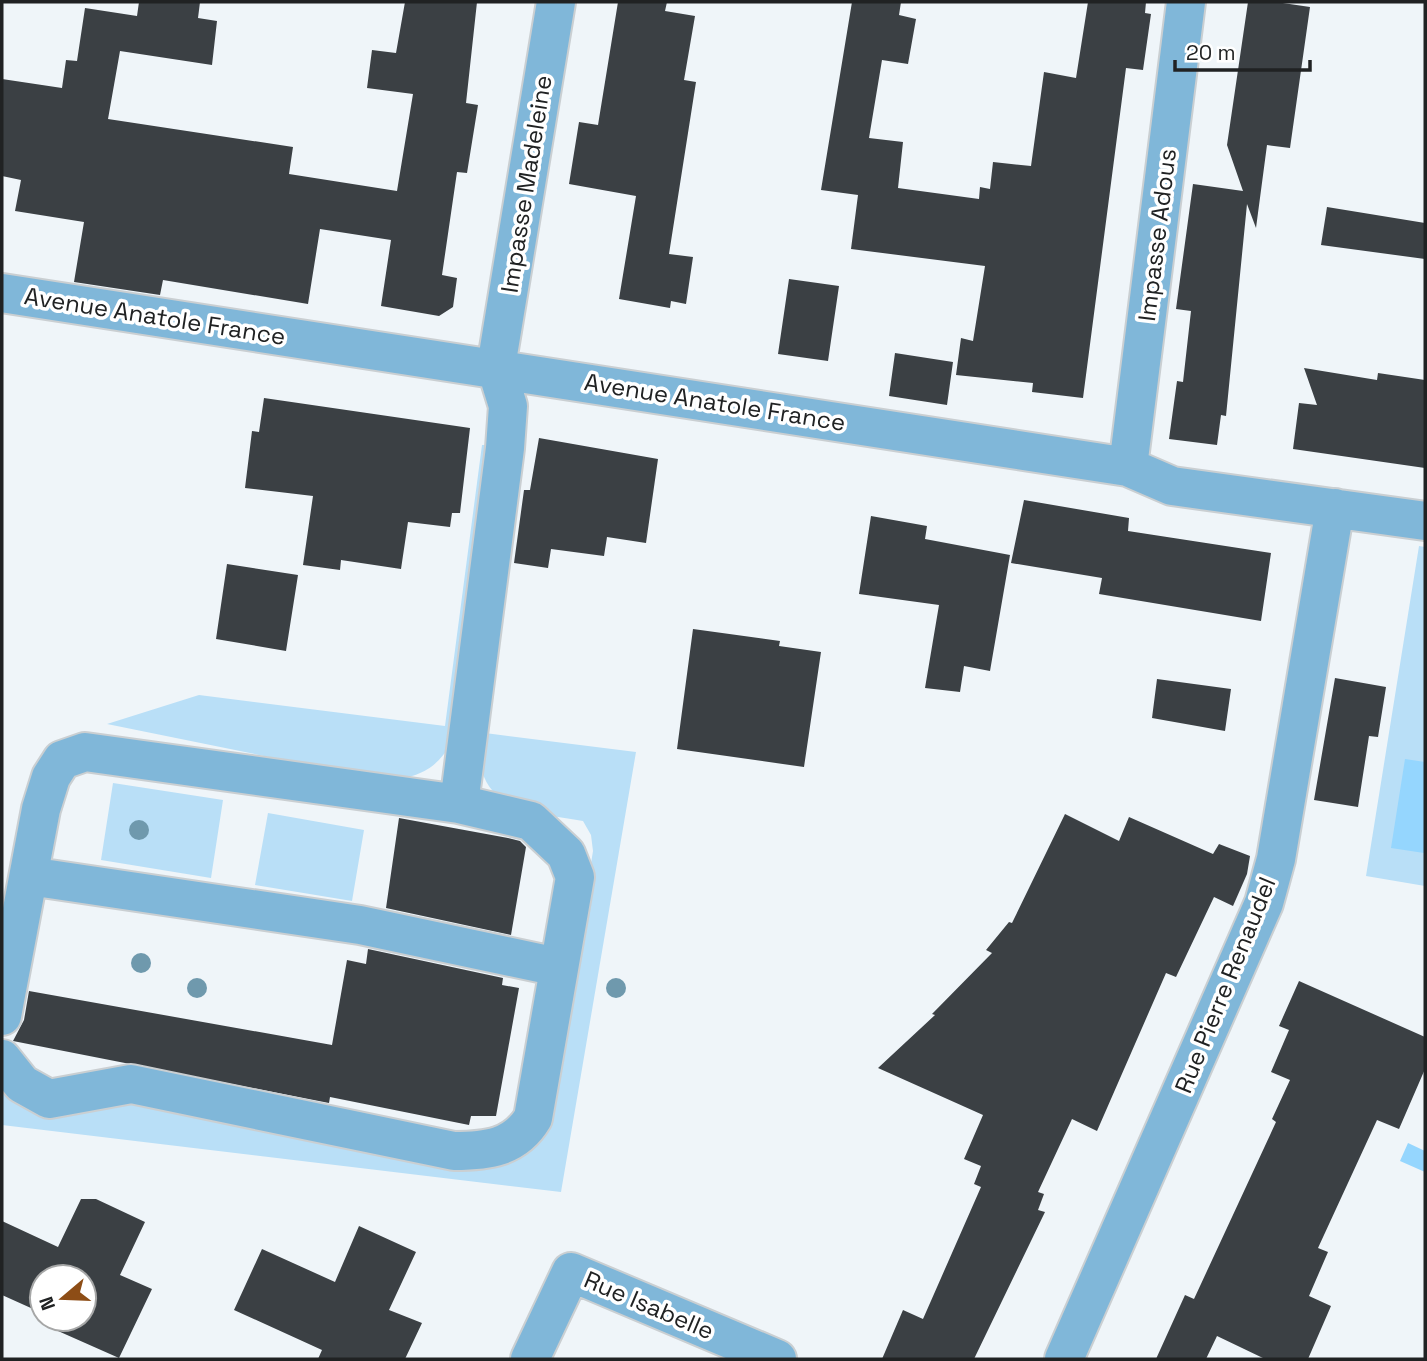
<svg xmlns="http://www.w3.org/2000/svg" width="1427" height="1361" font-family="'Space Grotesk',sans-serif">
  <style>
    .green { fill: #b9dff7 }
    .water { fill: #95d6fe }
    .building { fill: #3b4044 }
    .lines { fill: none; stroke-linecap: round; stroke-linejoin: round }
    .minor-casing { stroke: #cacfd2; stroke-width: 42 }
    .minor { stroke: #80b7d9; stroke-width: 38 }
    .tree { fill: #6f99ad }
    .labels { text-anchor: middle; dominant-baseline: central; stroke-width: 7; stroke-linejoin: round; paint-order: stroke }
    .street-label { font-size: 24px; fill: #202223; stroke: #fff }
  </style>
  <rect width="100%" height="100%" fill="#eff5f9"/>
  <path class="green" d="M482 445H491L450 746C432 772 419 776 387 781L107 724 199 695 445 726Z
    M1419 546 1425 547V886L1366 876Z
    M485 733 636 752 561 1192 2 1125V1080L439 1162 552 1105 593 851 591 835 583 821C547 814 494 814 482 771 479 761 484 744 485 733Z
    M113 783 223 800 211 878 101 860Z
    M268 813 364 830 352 901 255 885Z"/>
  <path class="water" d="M1405 759 1425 762 1424 853 1391 848Z
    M1408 1143 1425 1151V1172L1400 1161Z"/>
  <path class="building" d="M139 2H200L198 18 217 21 212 65 120 51 108 119 293 147 289 174 397 191 413 94 367 88 372 50 396 53 405 2H477L466 103 478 105 467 173 457 172 442 275 457 278 453 307 439 316 381 306 391 240 320 229 308 304 163 280 160 295 74 282 84 222 15 211 21 180 2 176V79L62 88 66 60 77 61 85 8 137 16Z
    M618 2H667L665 11 695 16 684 80 696 82 669 254 693 257 686 304 671 301 670 308 619 299 636 196 569 184 579 122 598 125Z
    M852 2H901L899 15 916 19 908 64 882 60 869 138 903 142 898 188 979 199 980 187 990 189 993 162 1031 166 1044 72 1076 78 1088 2H1146L1145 13 1151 14 1143 70 1126 68 1083 398 1032 392 1033 383 956 375 961 338 973 341 985 266 851 249 858 195 821 190Z
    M1248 2H1276L1310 7 1290 148 1267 145 1256 228 1247 204 1226 416 1221 415 1217 445 1169 439 1177 381 1183 382 1191 311 1176 309 1193 184 1243 191 1227 145Z
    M1327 207 1425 223V259L1321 245Z
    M789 279 839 286 828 361 778 354Z
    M895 353 953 362 947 405 889 396Z
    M1304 368 1377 380 1378 373 1425 380V468L1293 449 1299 403 1317 405Z
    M264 398 470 428 460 513H452L450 527 408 522 401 569 341 560 340 570 303 565 313 496 245 488 252 431 259 432Z
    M539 438 658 459 646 543 607 537 604 556 551 549 548 568 514 563 524 490H530Z
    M1024 500 1129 518 1128 531 1271 553 1261 621 1099 594 1102 578 1011 563Z
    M871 516 927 526 925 539 1010 555 990 671 964 666 960 692 925 688 939 605 859 594Z
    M227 564 298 575 286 651 216 639Z
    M693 629 780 641 779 646 821 652 804 767 677 749Z
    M1335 678 1386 687 1378 737 1369 736 1358 807 1314 800Z
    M1157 679 1231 689 1225 731 1152 718Z
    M1065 814 1119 841 1129 817 1213 854 1219 844 1250 856 1247 874 1233 906 1214 897 1176 977 1166 973 1097 1131 1072 1119 1038 1192 1044 1194 1038 1210 1045 1212 974 1359H882L903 1310 923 1319 981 1187 974 1184 981 1166 964 1159 983 1115 878 1068 935 1015 932 1014 992 953 986 950 1009 922 1012 923Z
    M399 818 508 838 520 841 526 847 511 935 386 908Z
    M368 949 503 978 502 985 519 988 496 1116H471L469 1125 330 1097 329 1103 13 1041 24 1020 29 991 332 1045 347 960 366 964Z
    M1299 981 1425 1037V1069L1399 1129 1377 1120 1318 1248 1328 1252 1309 1296 1331 1306 1308 1359H1265L1217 1336 1206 1359H1156L1185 1295 1194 1299 1276 1122 1272 1119 1290 1080 1271 1072 1289 1030 1279 1026Z
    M81 1199H96L145 1222 120 1275 152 1289 119 1358 49 1327 53 1319H84V1277H42V1313L2 1295V1221L58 1247Z
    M359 1226 416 1252 389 1310 422 1323 405 1359H318L322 1350 234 1310 262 1249 335 1282Z"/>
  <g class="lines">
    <g class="minor-casing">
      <path id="minor" d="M2 293 1128 467 1172 486 1425 521
        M1128 467 1186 2
        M459 804 505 448 508 406 496 367 556 2
        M29 876 360 925 558 967
        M2 1016 41 809 51 777 62 760 85 752 459 804 531 821 566 854 575 877 533 1118C515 1148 487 1151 454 1151L131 1084 49 1099 22 1084 2 1059
        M530 1359 571 1272 777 1359
        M1064 1359 1264 903 1276 859 1335 508"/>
    </g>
    <use href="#minor" class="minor"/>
  </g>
  <g class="tree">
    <circle cx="139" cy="830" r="10"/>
    <circle cx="141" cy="963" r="10"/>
    <circle cx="197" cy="988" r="10"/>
    <circle cx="616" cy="988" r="10"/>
  </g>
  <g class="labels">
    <g class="street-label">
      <text transform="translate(526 184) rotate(-81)">Impasse Madeleine</text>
      <text transform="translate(1157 235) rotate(-83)">Impasse Adous</text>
      <text transform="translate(155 316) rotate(9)">Avenue Anatole France</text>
      <text transform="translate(715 402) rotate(9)">Avenue Anatole France</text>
      <text transform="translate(1225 985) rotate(-68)">Rue Pierre Renaudel</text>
      <text transform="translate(649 1305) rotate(23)">Rue Isabelle</text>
    </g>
  </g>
  <rect width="1427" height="1361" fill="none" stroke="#202223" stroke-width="7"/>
  <g transform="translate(63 1298) rotate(251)"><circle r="33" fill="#ffffff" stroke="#a6a7a7" stroke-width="2"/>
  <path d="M0-5L12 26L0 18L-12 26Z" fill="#8d4d16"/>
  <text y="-10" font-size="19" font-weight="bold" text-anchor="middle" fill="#202223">N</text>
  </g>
  <path d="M1175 60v10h135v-10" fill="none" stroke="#202223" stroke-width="3.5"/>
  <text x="1186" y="60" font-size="21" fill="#202223" stroke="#ffffff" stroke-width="5" paint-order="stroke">20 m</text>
</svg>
